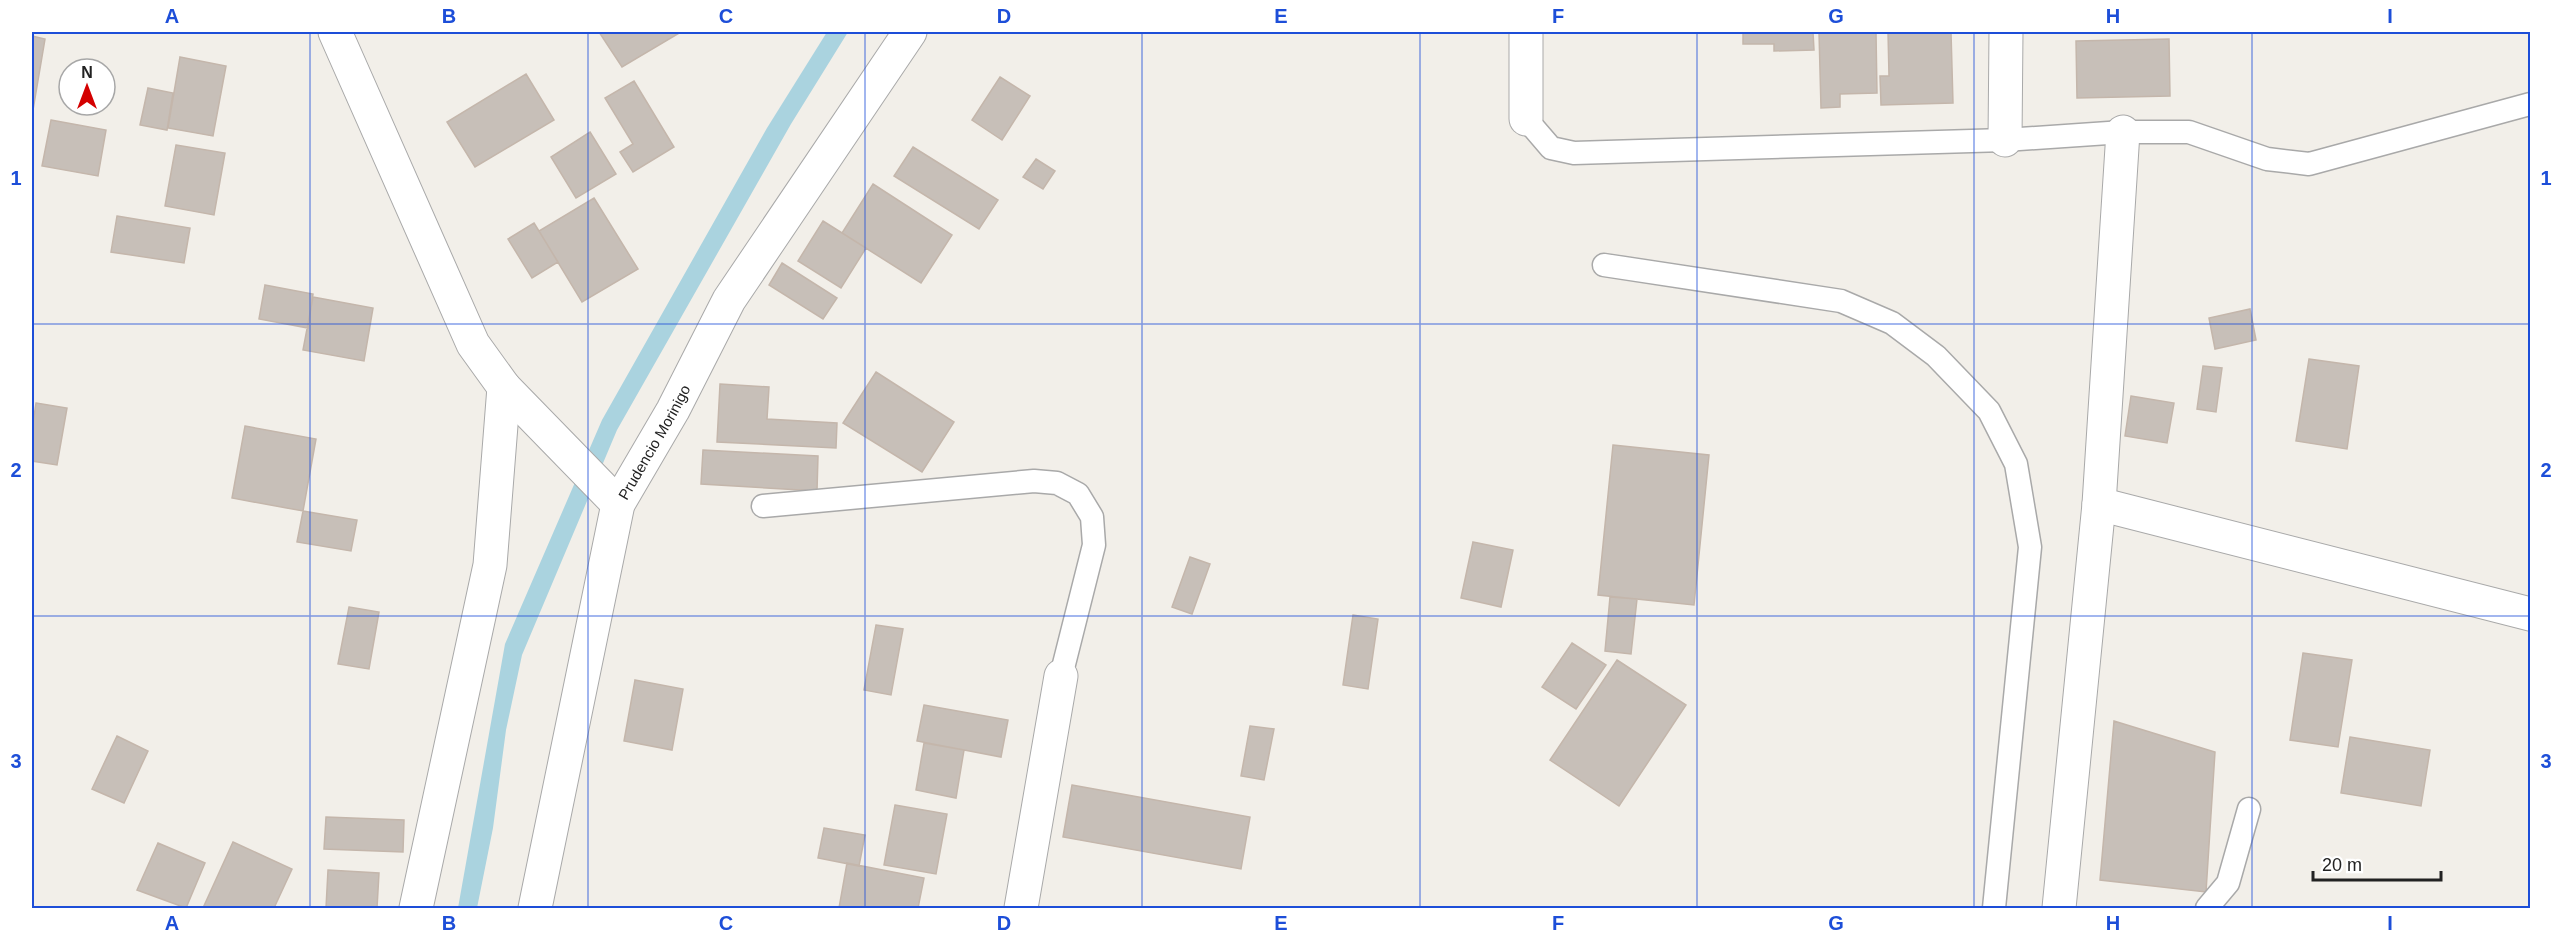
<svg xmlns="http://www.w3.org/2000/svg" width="2562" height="940" font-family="Arial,sans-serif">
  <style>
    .water { fill: #aad3df }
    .building { fill: #c7bfb8; stroke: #c4b6ab; stroke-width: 1.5 }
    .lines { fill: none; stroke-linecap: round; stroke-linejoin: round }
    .service-casing { stroke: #a9a9a9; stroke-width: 25 }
    .minor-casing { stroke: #a9a9a9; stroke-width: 35 }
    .service { stroke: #fff; stroke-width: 22 }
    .minor { stroke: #fff; stroke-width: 33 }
    .grid { fill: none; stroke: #1d4ed8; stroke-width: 1.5; stroke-opacity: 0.55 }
    .labels { text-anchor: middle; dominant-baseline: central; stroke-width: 4.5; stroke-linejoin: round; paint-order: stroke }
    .street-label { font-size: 15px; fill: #222; stroke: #fff }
    .neatline { fill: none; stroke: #1d4ed8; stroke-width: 2 }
    .grid-label { font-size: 20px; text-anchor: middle; font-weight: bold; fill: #1d4ed8 }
  </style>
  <rect width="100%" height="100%" fill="#f2efe9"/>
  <path class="water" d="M827 32H848L791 124 617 430 522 655 506 730 493 828 477 908H458L505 644 602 420 767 128Z"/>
  <path class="building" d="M599 32H681L622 67Z
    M1743 32H1813L1814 50 1774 51V44H1743Z
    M1819 32H1876L1877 93 1840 94V107L1821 108Z
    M1888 32H1951L1953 103 1881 105 1880 76H1889Z
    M32 36 45 39 32 116Z
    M2169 39 2170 96 2077 98 2076 41Z
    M180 57 226 66 213 136 168 128Z
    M526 74 554 120 475 167 447 122Z
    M1000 77 1030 96 1002 140 972 120Z
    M634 81 674 147 633 172 620 152 633 144 605 98Z
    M148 88 173 93 167 130 140 125Z
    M51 120 106 130 98 176 42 166Z
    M590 132 616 174 576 198 551 157Z
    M176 145 225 153 214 215 165 206Z
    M913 147 998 200 979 229 894 176Z
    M1036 159 1055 171 1043 189 1023 177Z
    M873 184 952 235 921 283 842 233Z
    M594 198 638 269 582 302 539 231Z
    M117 216 190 228 184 263 111 252Z
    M823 221 866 248 841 288 798 261Z
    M534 223 558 262 532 278 508 239Z
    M782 263 837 298 823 319 769 285Z
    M265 285 313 294 308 328 259 319Z
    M313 297 373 308 364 361 303 350Z
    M2250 309 2256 340 2215 349 2209 318Z
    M2309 359 2359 366 2347 449 2296 441Z
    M2203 366 2222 368 2216 412 2197 409Z
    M876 372 954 422 922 472 843 423Z
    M720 384 769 387 767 419 837 423 836 448 717 442Z
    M2131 396 2174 403 2167 443 2125 436Z
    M36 403 67 408 57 465 32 461V430Z
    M245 426 316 439 303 511 232 498Z
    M1613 445 1709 455 1694 605 1598 595Z
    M703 450 818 456 817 491 701 484Z
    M303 511 357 520 351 551 297 542Z
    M1473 542 1513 550 1501 607 1461 598Z
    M1190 557 1210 564 1192 614 1172 607Z
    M1610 597 1637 599 1631 654 1605 651Z
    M349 607 379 612 369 669 338 664Z
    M1353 615 1378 619 1368 689 1343 685Z
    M876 625 903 629 891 695 864 690Z
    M1572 643 1606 665 1576 709 1542 687Z
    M2303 653 2352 660 2338 747 2290 740Z
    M1617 660 1686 705 1619 806 1550 760Z
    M635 680 683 689 672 750 624 741Z
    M924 705 1008 720 1001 757 917 741Z
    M2114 721 2215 752 2206 892 2100 880Z
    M1250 726 1274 729 1264 780 1241 776Z
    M117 736 148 751 124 803 92 789Z
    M2350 737 2430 750 2421 806 2341 793Z
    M924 743 964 750 956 798 916 790Z
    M1072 785 1250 817 1241 869 1063 837Z
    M895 805 947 814 936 874 884 865Z
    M326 817 404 820 403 852 324 849Z
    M824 828 865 835 859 866 818 858Z
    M233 842 292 869 274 908H203Z
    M158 843 205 863 186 908 137 890Z
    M847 863 924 878 918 908H839Z
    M328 870 379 873 377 908H326Z"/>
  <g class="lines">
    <g class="service-casing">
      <path id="service" d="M1526 119 1551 148 1574 153 2005 140 2123 132H2189L2267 159 2309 164 2530 104
        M1604 265 1841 301 1892 323 1936 356 1989 411 2016 464 2030 547 1994 908
        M763 506 1034 481 1057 483 1078 494 1092 517 1094 545 1061 676
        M2207 908 2228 883 2249 809"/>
    </g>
    <g class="minor-casing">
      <g id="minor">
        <path d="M335 32 473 344 504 387 490 565 416 908"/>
        <path d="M1526 119V32"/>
        <path d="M2005 140 2006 32"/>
        <path d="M504 387 618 504"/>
        <path d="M2099 504 2530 614"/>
        <path id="s1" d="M535 908 618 504 673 410 729 300 910 32"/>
        <path d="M1021 908 1061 676"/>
        <path d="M2059 908 2099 504 2123 132"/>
      </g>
    </g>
    <use href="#service" class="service"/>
    <use href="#minor" class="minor"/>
  </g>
  <path class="grid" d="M310 32V908M588 32V908M865 32V908M1142 32V908M1420 32V908M1697 32V908M1974 32V908M2252 32V908M32 324H2530M32 616H2530"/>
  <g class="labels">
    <g class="street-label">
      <text stroke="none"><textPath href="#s1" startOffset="484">Prudencio Morinigo</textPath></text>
    </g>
  </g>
  <rect width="2562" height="940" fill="none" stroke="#ffffff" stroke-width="66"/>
  <g transform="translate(87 87)"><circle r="28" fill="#ffffff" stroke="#a7a7a7" stroke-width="1.5"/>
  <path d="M0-4.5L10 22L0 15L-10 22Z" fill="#d40000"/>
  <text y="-9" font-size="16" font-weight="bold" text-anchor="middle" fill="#222222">N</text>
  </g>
  <path d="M2313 871v9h128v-9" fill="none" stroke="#222222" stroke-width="3"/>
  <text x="2322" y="871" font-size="18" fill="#222222" stroke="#ffffff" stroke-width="4.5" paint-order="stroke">20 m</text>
  <rect x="33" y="33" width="2496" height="874" class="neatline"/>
  <g class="grid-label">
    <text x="172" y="23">A</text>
    <text x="449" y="23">B</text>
    <text x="726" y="23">C</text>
    <text x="1004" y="23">D</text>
    <text x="1281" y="23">E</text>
    <text x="1558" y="23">F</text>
    <text x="1836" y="23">G</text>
    <text x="2113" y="23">H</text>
    <text x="2390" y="23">I</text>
    <text x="16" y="185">1</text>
    <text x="2546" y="185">1</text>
    <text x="16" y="477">2</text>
    <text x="2546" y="477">2</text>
    <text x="16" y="768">3</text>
    <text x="2546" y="768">3</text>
    <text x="172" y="930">A</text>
    <text x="449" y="930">B</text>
    <text x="726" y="930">C</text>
    <text x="1004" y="930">D</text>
    <text x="1281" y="930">E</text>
    <text x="1558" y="930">F</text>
    <text x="1836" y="930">G</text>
    <text x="2113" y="930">H</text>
    <text x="2390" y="930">I</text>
  </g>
</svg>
